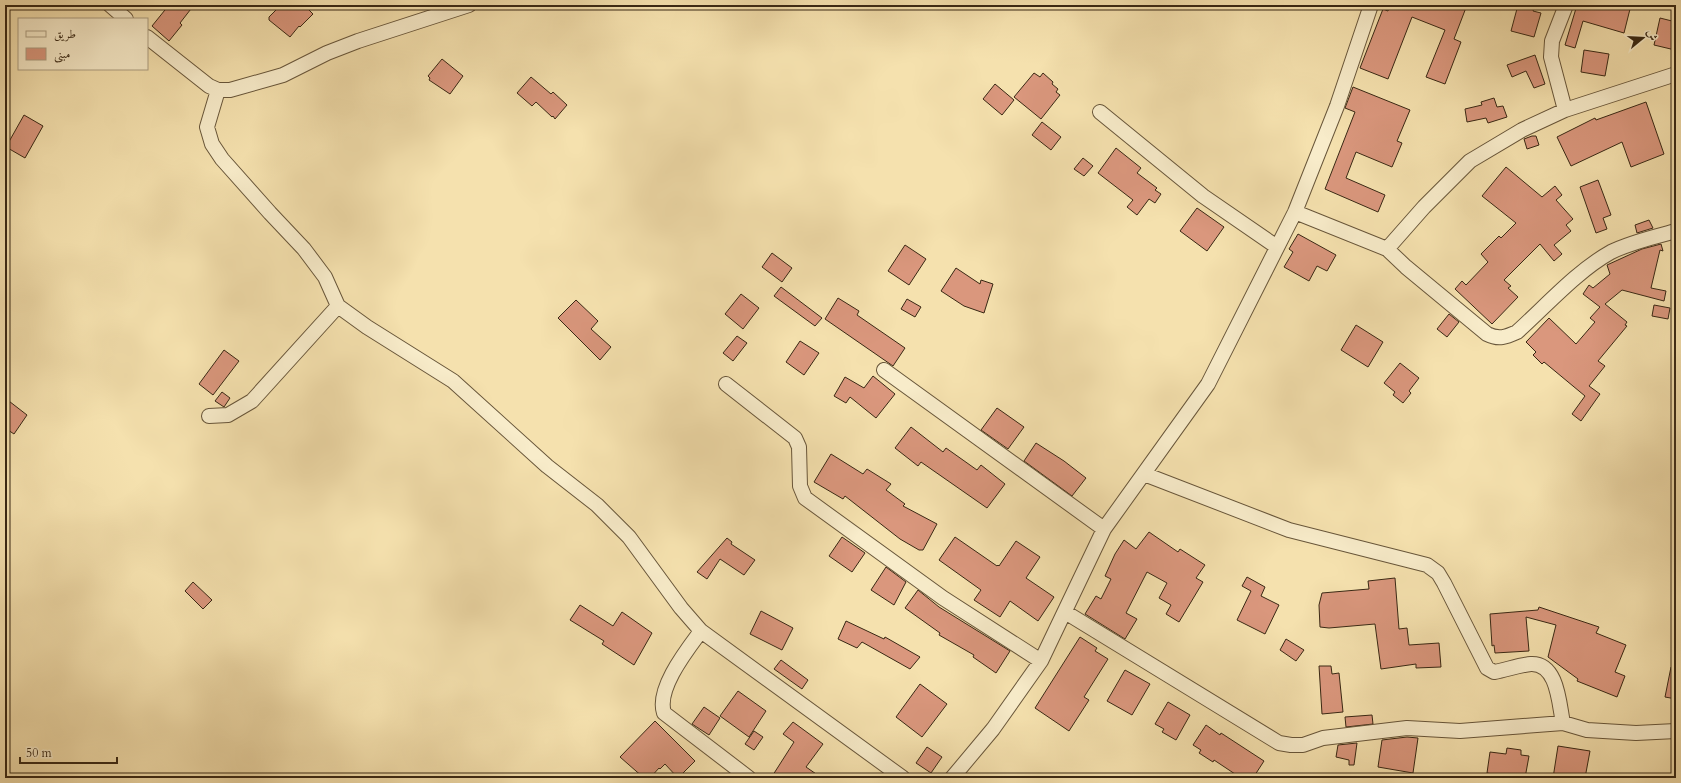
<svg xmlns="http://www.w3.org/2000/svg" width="1681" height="783" font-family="Cardo,Amiri,serif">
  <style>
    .building { fill: #da977d; stroke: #392814 }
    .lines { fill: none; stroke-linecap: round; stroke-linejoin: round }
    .minor-casing { stroke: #68563a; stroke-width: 16 }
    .minor { stroke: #f8ecca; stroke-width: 14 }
  </style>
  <rect width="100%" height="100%" fill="#f5e1ae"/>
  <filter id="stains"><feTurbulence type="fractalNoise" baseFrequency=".005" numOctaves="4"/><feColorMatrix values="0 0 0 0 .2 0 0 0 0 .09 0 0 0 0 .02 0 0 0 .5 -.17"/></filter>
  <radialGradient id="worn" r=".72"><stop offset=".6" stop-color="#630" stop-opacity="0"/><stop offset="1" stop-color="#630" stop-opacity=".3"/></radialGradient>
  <path class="building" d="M169 5H194L180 23 182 25 169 41 152 26Z
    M281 5H304L313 14 300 27 299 26 290 37 269 20V17Z
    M1390 5H1467L1454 39 1461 42 1445 84 1426 77 1445 30 1412 17 1388 79 1360 68 1383 9 1388 11Z
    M1518 5H1535L1533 11 1541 13 1534 37 1511 31Z
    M1577 5H1631L1624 33 1583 21 1575 48 1565 45Z
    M1660 18 1676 22 1675 50 1654 45Z
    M1584 50 1609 54 1605 76 1581 72Z
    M1535 55 1545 84 1534 88 1526 71 1512 77 1507 65Z
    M442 59 463 76 450 94 429 80 430 78 428 76Z
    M1034 73 1040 77 1043 73 1053 82 1052 84 1058 89 1056 92 1060 95 1041 119 1014 97Z
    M531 77 551 94 553 92 567 105 555 119 553 116 552 117 536 102 532 106 517 93Z
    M995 84 1014 100 1002 115 983 99Z
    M1353 87 1410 110 1397 141 1402 143 1392 167 1356 152 1346 178 1385 195 1378 212 1325 189 1355 112 1345 108Z
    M1494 98 1497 107 1503 106 1507 117 1488 123 1486 118 1467 122 1465 109 1482 105 1481 102Z
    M1646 102 1664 154 1631 167 1622 142 1571 166 1557 137 1595 118 1596 120Z
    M24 115 43 126 25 158 6 147Z
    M1042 122 1061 137 1051 150 1032 135Z
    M1532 136H1536L1539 145 1527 149 1524 139Z
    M1116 148 1141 168 1137 173 1157 188 1155 190 1161 194 1155 203 1149 199 1137 215 1127 207 1133 200 1098 173Z
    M1083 158 1093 166 1084 176 1074 169Z
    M1506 167 1542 197 1555 186 1562 195 1556 200 1573 219 1566 225 1571 231 1554 245 1562 254 1554 261 1540 244 1504 280 1511 286 1508 288 1518 297 1492 324 1455 289 1462 281 1466 285 1488 262 1481 254 1499 236 1501 238 1516 223 1482 196Z
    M1598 180 1611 215 1603 218 1607 229 1596 233 1580 187Z
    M1197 208 1224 227 1207 251 1180 231Z
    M1649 220 1653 228 1637 233 1635 225Z
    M1298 234 1336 255 1327 271 1317 266 1309 281 1284 267 1293 252 1289 249Z
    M1661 244 1663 251 1660 250 1651 288 1666 291 1664 301 1622 290 1605 304 1627 322 1625 325 1627 326 1598 361 1605 366 1589 386 1600 394 1581 421 1572 414 1585 396 1544 362 1542 364 1533 355 1536 352 1526 342 1549 318 1576 344 1595 322 1590 318 1600 307 1583 294 1589 285 1593 288 1610 274 1607 265 1642 249Z
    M905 245 926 259 909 285 888 271Z
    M772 253 792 268 782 282 762 267Z
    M956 268 980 284 981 280 993 284 984 313 964 306 941 291Z
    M781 287 822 318 815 326 774 296Z
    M741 294 759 308 743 329 725 314Z
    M838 298 859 311 857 315 905 348 893 366 825 319Z
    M907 299 921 307 915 317 901 309Z
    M576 300 598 321 591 329 611 347 600 360 558 318Z
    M1654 305 1670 308 1668 319 1652 316Z
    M1449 314 1459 322 1447 337 1437 329Z
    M1356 325 1383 342 1368 367 1341 350Z
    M737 336 747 343 733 361 723 353Z
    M800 341 819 353 804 375 786 362Z
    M224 350 239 361 213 395 199 384Z
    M1400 363 1419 378 1409 391 1411 393 1403 403 1393 395 1395 392 1384 383Z
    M873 376 895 394 876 418 850 397 846 403 834 396 845 377 864 388Z
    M222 392 230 398 224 407 215 401Z
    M5 398 27 415 14 434 5 428Z
    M997 408 1024 427 1008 449 981 430Z
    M911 427 943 452 946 448 977 470 981 465 1005 484 987 508 921 462 918 466 895 448Z
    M1036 443 1064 461 1086 478 1072 496 1024 461Z
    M831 454 863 474 867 469 891 484 886 490 905 504 903 506 937 524 923 550H919L900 539 845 496 843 499 814 482Z
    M1149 532 1178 552 1180 549 1205 565 1196 578 1203 582 1179 622 1166 614 1171 605 1159 598 1167 583 1147 572 1126 613 1137 619 1125 639 1085 614 1096 596 1101 599 1111 579 1105 576 1115 554 1124 540 1136 549Z
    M842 537 865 553 852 572 829 556Z
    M955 537 997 566 998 565 999 566 1016 541 1040 557 1026 578 1054 597 1038 621 1010 601 1000 617 974 600 981 590 939 560Z
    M727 538 732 542 731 544 755 560 744 575 720 559 707 579 697 572Z
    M886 567 906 582 894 605 871 590Z
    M1247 577 1265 587 1261 596 1279 605 1265 634 1237 620 1251 591 1242 586Z
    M1395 578 1399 629 1407 628 1409 645 1439 643 1441 667 1416 668V664L1381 669 1375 624 1329 628 1320 627 1319 605 1322 593 1369 589 1368 581Z
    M193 582 212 600 203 609 185 591Z
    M918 590 939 607 1010 651 996 673 973 657 974 655 939 635 940 633 905 608Z
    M580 605 613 626 622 612 652 633 634 665 602 644 604 641 570 620Z
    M1539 607 1599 627 1596 633 1626 645 1615 672 1625 676 1617 697 1577 681 1578 679 1548 657 1556 625 1526 617 1529 651 1495 653 1494 645 1492 646 1490 614 1538 610Z
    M761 611 793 628 782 650 750 634Z
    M846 621 884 639 885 637 920 657 910 669 862 642 857 648 838 639Z
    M1080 637 1097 648 1095 651 1108 659 1084 697 1089 700 1069 731 1035 708Z
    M1286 639 1304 650 1296 661 1280 650Z
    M781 660 808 680 802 689 774 669Z
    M1319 666H1331L1332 674 1339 673 1343 712 1322 714Z
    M1671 667H1676V699L1665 697Z
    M1125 670 1150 684 1132 715 1107 701Z
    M920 684 947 704 922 737 896 717Z
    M738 691 766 711 749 737 720 716Z
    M1168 702 1190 715 1176 740 1162 732 1164 729 1155 724Z
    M704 707 720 718 709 735 692 724Z
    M1372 715 1373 724 1346 727 1345 717Z
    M655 721 695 761 678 778 665 764 660 769 659 768 650 778H644L620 757Z
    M793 722 823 744 806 767 822 778H771L794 742 783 734Z
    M1206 725 1220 735 1221 733 1264 761 1253 778H1241L1214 760 1213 762 1199 753 1201 750 1193 745Z
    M754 731 763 737 754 750 745 744Z
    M1407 737 1418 738 1413 773 1378 767 1382 740Z
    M1357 743 1354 765H1349V760L1336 757 1338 745Z
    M1558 746 1590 751 1585 778H1553Z
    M927 747 942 757 931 773 916 763Z
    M1507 748 1521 750V755L1529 756 1525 778H1515L1487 773 1490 752 1506 754Z"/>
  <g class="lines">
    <g class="minor-casing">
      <path id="minor" d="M110 5 126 19
        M147 37 209 86 218 90H230L283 75 327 53 358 41 469 5
        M1565 110 1551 57 1552 41 1566 5
        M1100 112 1203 196 1277 247
        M1295 212 1387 249 1406 267 1487 334C1499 340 1506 337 1517 332 1546 306 1577 271 1611 252 1631 242 1654 237 1676 231
        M1387 249 1424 207 1470 161 1522 130 1565 110 1676 74
        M338 306 367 327 453 381 547 466 597 505 629 537 681 608 701 631 903 778
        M884 370 1104 529
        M726 384 795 438 799 447 800 486 805 498 943 598 1041 661
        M209 416 228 415 252 401 338 306 325 277 304 249 270 213 222 159 212 144 207 127 218 90
        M1144 474 1289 530 1427 565 1438 573 1444 583 1487 668 1494 672C1506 670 1519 665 1531 664 1558 663 1559 704 1563 723
        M1065 612 1279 743 1291 745H1303L1323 738 1407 728 1460 731 1563 723 1587 730 1636 733 1676 731
        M701 631C687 650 656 689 664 713L749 778
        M952 778 993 729 1041 661 1104 529 1208 384 1295 212 1337 106 1371 5"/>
    </g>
    <use href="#minor" class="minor"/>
  </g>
  <rect width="1681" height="783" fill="none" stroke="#f5e1ae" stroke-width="20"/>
  <rect x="6" y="6" width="1669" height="771" fill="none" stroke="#392814" stroke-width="2"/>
  <rect x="10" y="10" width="1661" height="763" fill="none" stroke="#392814"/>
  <rect x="18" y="18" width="130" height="52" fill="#f8ecca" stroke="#ac9e81"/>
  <rect x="26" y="31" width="20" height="6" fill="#f8ecca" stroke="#ac9e81"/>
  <text x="54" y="38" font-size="12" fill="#392814">طريق</text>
  <rect x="26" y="48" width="20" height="12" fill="#da977d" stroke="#ac9e81"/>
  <text x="54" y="58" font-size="12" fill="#392814">مبنى</text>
  <g transform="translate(1643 38) rotate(72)" stroke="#f8ecca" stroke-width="3" paint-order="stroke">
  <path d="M0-3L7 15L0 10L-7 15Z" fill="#392814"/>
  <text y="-6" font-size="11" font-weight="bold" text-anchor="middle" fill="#392814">ش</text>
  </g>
  <path d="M20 757v6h97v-6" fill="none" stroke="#392814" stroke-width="2"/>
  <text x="26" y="757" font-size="12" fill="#392814" stroke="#f8ecca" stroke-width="3" paint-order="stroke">50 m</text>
  <rect width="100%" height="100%" filter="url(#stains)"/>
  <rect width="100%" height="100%" fill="url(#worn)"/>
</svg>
